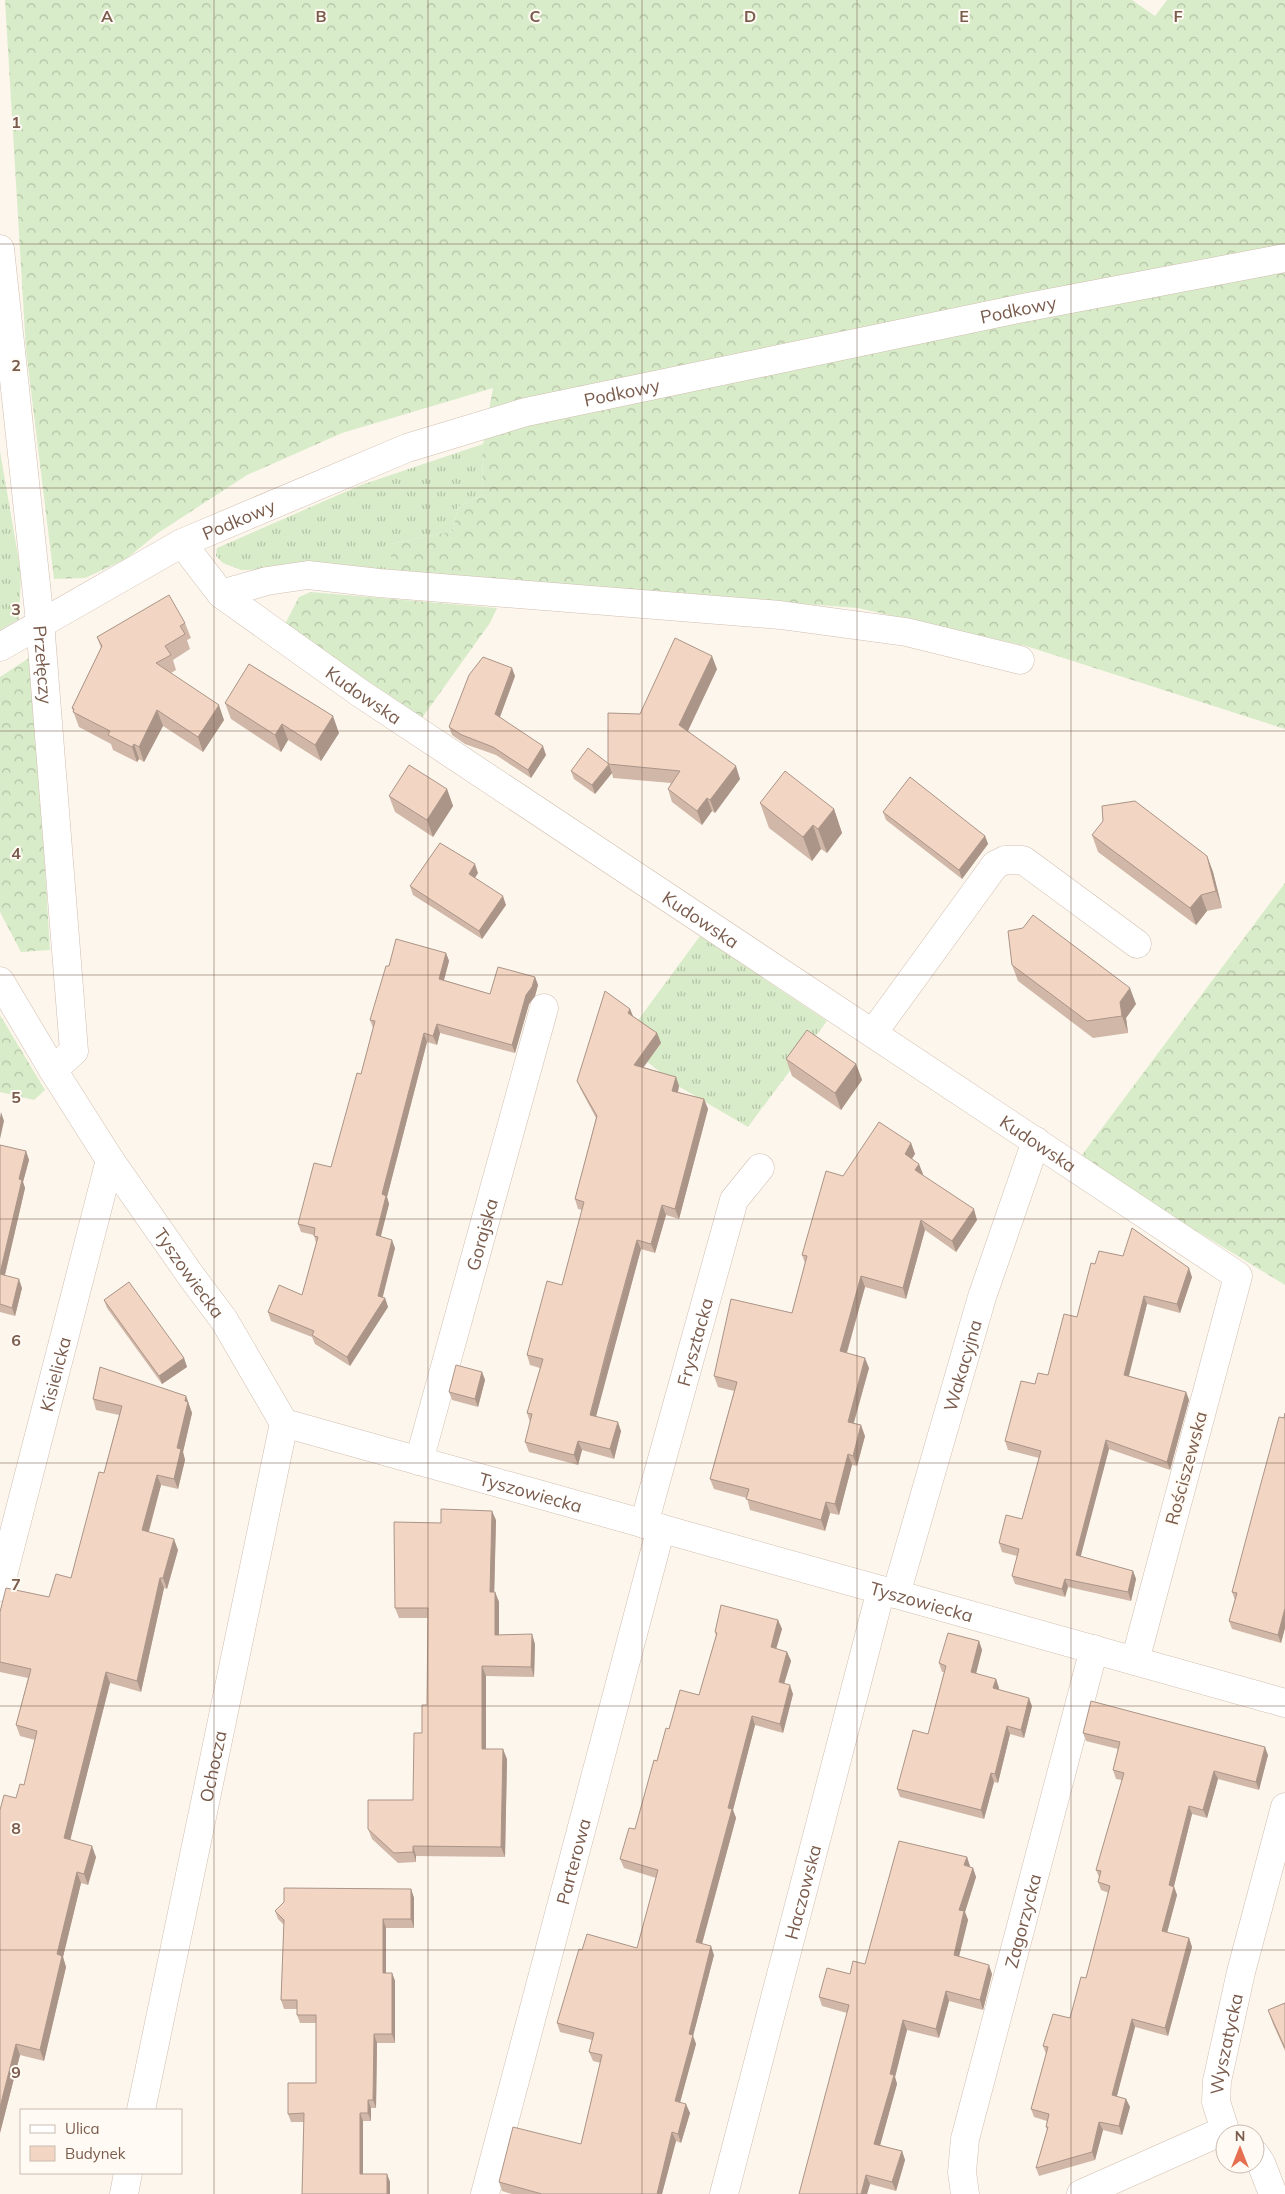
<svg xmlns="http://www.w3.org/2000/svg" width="1285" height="2194" font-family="Mulish,sans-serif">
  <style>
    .grass { fill: url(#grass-tufts) }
    .forest { fill: url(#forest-crowns) }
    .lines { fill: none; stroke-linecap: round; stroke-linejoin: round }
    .minor-casing { stroke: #d1beb0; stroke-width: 29 }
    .minor { stroke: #fff; stroke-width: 28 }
    .wall { fill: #d1b7a8 }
    .shaded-wall { fill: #aa9588 }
    .building { fill: #f3d5c3; stroke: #aa9588 }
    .grid { fill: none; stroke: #7a5c4d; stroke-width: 1; stroke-opacity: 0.55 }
    .labels { text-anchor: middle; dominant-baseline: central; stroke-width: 4; stroke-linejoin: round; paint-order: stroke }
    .street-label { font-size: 18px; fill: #7a5c4d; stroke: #fffaf3 }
    .grid-label { font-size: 16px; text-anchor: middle; font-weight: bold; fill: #7a5c4d; stroke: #fffaf3; stroke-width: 4; stroke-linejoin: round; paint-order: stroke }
  </style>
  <defs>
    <pattern id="grass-tufts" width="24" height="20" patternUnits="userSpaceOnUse" patternTransform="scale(1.25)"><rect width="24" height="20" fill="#d8ecc9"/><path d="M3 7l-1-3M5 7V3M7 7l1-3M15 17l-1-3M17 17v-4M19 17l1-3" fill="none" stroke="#b4c2a5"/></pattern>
    <pattern id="forest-crowns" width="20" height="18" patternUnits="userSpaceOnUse" patternTransform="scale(1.25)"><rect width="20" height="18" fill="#d8ecc9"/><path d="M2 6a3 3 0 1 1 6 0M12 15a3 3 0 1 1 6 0" fill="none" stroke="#b4c2a5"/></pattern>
  </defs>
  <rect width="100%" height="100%" fill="#fdf6ec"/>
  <path class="grass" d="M483 444 482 495 458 507 453 531 391 544V574L281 569 241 570 223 563 216 556 217 548 361 485Z
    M0 451 21 573 19 619 0 630Z
    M700 936 827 1021 748 1127 678 1086 622 1042Z"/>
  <path class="forest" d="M5 0H1132L1155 16 1167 0H1285V729L1026 646 858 608 391 574V544L453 531 458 507 482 495 483 444 493 388 342 433 247 475 158 533 126 559 85 578 54 579 26 350Z
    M311 592 497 608 490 623 419 722 283 628 299 597Z
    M32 656 50 950 21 952 0 912V677Z
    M1285 883V1285L1079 1159Z
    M0 1015 45 1090 34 1100 0 1092Z"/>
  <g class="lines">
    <g class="minor-casing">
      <g id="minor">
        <path id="s1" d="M0 249 40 622 74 1051 53 1070"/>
        <path id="s2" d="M182 543 221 594 360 693 1238 1276 1135 1661"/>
        <path d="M221 594 267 581 308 575 379 583 780 615 906 632 1020 660"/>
        <path id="s3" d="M0 647 182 543 407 448 526 412 1023 308 1285 258"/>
        <path id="s4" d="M0 981 53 1070 110 1160 191 1276 224 1320 284 1423 1285 1703"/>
        <path d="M873 1033 995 865 1005 860H1023L1137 944"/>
        <path id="s5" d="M419 1461 544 1008"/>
        <path id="s6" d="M644 1524 734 1200 760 1168"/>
        <path id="s7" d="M0 1587 110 1160"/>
        <path id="s8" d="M896 1594 982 1297 1036 1141"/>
        <path id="s9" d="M141 2110 284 1423"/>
        <path d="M1255 2154 1261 2163 1273 2194"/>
        <path d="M124 2194 128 2173"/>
        <path id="s10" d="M485 2194 661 1528"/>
        <path id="s11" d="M724 2194 881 1590"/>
        <path id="s12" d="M965 2194 962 2172 965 2139 1094 1649"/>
        <path id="s13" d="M1081 2194 1225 2130 1216 2102 1217 2081 1241 1972 1285 1807"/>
      </g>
    </g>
    <use href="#minor" class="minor"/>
  </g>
  <path class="wall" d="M185 623 191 638 187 640 190 649 173 660 176 670 171 673 224 720 203 752 163 726 144 762 139 759 137 762 113 750 111 744 79 727 72 708 101 648 97 637Z
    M717 669 688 731 740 779 715 813 712 811 702 825 672 802 668 789 671 783 613 778 612 773 595 794 574 779 571 771 608 764 640 714Z
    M515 676 500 717 546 755 531 778 496 755 465 744 452 735 449 727Z
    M225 703 339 733 321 761 288 740 281 752 231 719Z
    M447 789 453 806 433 837 395 812 389 796Z
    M760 803 834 809 842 833 827 853 821 849 812 861 769 828Z
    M883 812 985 836 988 844 962 879 886 820Z
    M1092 835 1207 856 1213 872 1222 908 1207 911 1196 925 1098 852Z
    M478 873 475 878 506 905 482 939 413 895 410 886Z
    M446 953 449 961 444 980 490 994 535 977 538 985 535 996 529 1004 515 1053 440 1033 437 1045 427 1042 387 1197 389 1204 380 1237 395 1248 382 1298H385L388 1307 350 1366 315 1344 312 1337 271 1321 268 1312 302 1295 316 1243 314 1235 301 1232 298 1224 331 1167 361 1074 373 1028 370 1020 389 966Z
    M1012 965 1136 1004 1126 1018 1128 1033 1093 1038 1018 981Z
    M630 1009 633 1016 657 1033 661 1043 643 1067 676 1077 679 1086 678 1092 704 1099 708 1109 679 1219 666 1215 655 1253 641 1249 612 1355 596 1416 621 1431 614 1459 582 1450 578 1465 529 1452 525 1442 530 1422 527 1413 540 1368 530 1365 527 1355 562 1285 582 1210 578 1209 575 1199 596 1118 581 1090 577 1081Z
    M786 1059 856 1064 862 1080 841 1110 792 1076Z
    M911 1143 915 1154 912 1159 923 1174V1175L977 1220 956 1252 925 1230 906 1299 865 1287 847 1353 869 1368 854 1423 865 1436 857 1466 852 1465 839 1515 830 1513 825 1531 750 1510 747 1498 714 1489 710 1479 734 1391 718 1387 714 1376 792 1313 805 1263 802 1255 843 1176Z
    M0 1145 26 1151 29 1160 23 1182 25 1188 5 1275 22 1288 15 1316 0 1312Z
    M1123 1256 1192 1277 1180 1313 1147 1304 1129 1376 1186 1392 1189 1400 1170 1470 1109 1449 1080 1556 1133 1571 1136 1579 1131 1601 1068 1587 1065 1597 1015 1584 1012 1576 1017 1556 1002 1552 999 1543 1022 1519 1039 1458 1008 1450 1005 1441 1035 1384 1048 1375 1077 1317 1095 1264Z
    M104 1300 184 1358 187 1367 162 1384 107 1308Z
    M482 1372 485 1380 478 1407 452 1400 449 1392Z
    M186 1396 192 1413 183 1452 185 1460 178 1489 161 1485 149 1532 178 1550 167 1589 164 1588 141 1692 110 1683 70 1840 96 1857 88 1885 81 1883 63 1957 66 1967 44 2061 20 2055 0 2133 16 1798 24 1785 35 1740 20 1736 16 1725 28 1678 0 1672V1612L49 1597 71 1578 104 1473 119 1415 96 1410 93 1399Z
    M1285 1413V1628L1281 1643 1232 1629 1229 1621 1235 1600 1232 1592Z
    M496 1520 494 1592H495L499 1602V1635L535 1644 534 1677 486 1676V1749L507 1759 505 1857 416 1856V1862L398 1863 372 1839 368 1829 413 1800 422 1733 427 1705 428 1618H399L395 1608 441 1523Z
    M778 1620 782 1629 776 1649 787 1652 791 1661 784 1683 793 1694 783 1733 755 1725 733 1810 736 1818 702 1944 714 1955 693 2036 696 2044 680 2102 690 2113 681 2143 676 2141 662 2194H512L502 2191 499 2182 581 2144 601 2063 593 2061 589 2052 592 2040 560 2032 557 2023 582 1950 637 1948 656 1878 624 1868 620 1859 635 1829 669 1729 699 1695 716 1636 715 1632Z
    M979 1641 982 1650 976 1674 996 1679 999 1688V1689L1032 1706 1024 1738 1010 1734 998 1783 994 1782 984 1819 900 1797 897 1789 928 1734 944 1672H942L939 1663Z
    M1083 1733 1268 1755 1259 1790 1218 1779 1207 1818 1192 1814 1174 1886 1177 1895 1167 1933 1189 1938 1192 1947 1168 2036 1135 2027 1117 2096 1126 2099 1130 2107 1122 2135 1103 2130 1095 2160 1039 2176 1036 2168 1047 2130 1046 2127 1047 2121 1034 2117 1031 2109 1046 2054 1043 2046 1070 2018 1086 1978 1109 1893 1101 1890 1098 1882 1099 1877 1096 1870 1122 1780 1116 1779 1113 1770 1118 1749 1086 1741Z
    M967 1857 970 1867 973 1868 976 1877 965 1912 968 1920 959 1957 992 1974 983 2010 949 2001 939 2038 907 2030 895 2077 897 2084 880 2145 902 2151 905 2160 896 2191 870 2184 867 2194 847 2013 822 2006 819 1997 865 1964Z
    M411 1889 414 1898V1928H386V1973H392L395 1981V2043H377L376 2108H371V2121H363V2174H387L390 2182V2194H302L304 2122H291L288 2114 316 2083V2023H300L297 2015V2009H284L281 2000 284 1925 278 1919 275 1911Z
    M1285 2003V2051L1273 2024 1268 2010Z"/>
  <path class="shaded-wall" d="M712 656 717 669 684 739 679 725Z
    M512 668 515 676 498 722 495 714Z
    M219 705 224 720 203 752 198 737Z
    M157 710 163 726 144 762 139 747Z
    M333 716 339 733 321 761 315 745Z
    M282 724 288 740 281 752 275 735Z
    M134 744 139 759 137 762 132 747Z
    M543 746 546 755 531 778 528 770Z
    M609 765 612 773 595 794 592 785Z
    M736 766 740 779 715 813 710 800Z
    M447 789 453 806 433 837 427 820Z
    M707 798 712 811 702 825 697 811Z
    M834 809 842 833 827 853 818 829Z
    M813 825 821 849 812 861 803 837Z
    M985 836 988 844 962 879 959 870Z
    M1207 856 1213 872 1222 908 1216 891Z
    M475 864 478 873 472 882 469 874Z
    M1201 895 1207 911 1196 925 1190 908Z
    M503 896 506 905 482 939 479 931Z
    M446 953 449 961 442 987 439 979Z
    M535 977 538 985 535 996 529 1004 515 1053 512 1045 526 995Z
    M1130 988 1136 1004 1126 1018 1128 1033 1122 1016 1120 1002Z
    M630 1009 634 1019 628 1013Z
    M437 1024 440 1033 437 1045 433 1036Z
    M424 1033 427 1042 387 1197 389 1204 379 1244 376 1235 382 1194Z
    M657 1033 661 1043 638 1075 634 1065Z
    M856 1064 862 1080 841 1110 835 1093Z
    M676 1077 679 1086 676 1100 672 1091Z
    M704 1099 708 1109 679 1219 675 1209Z
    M1 1112 4 1121 0 1139V1118Z
    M911 1143 915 1154 908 1164 905 1154Z
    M26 1151 29 1160 23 1182 25 1188 3 1283 0 1274 19 1179Z
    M919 1164 923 1174 919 1181 915 1170Z
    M662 1205 666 1215 655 1253 651 1244Z
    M974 1209 977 1220 956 1252 952 1241Z
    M921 1220 925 1230 906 1299 903 1288Z
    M392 1240 395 1248 381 1304 385 1298 388 1307 350 1366 347 1357 378 1296Z
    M637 1240 641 1249 594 1424 590 1415Z
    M1189 1268 1192 1277 1180 1313 1177 1304Z
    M861 1276 865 1287 844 1362 840 1351Z
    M19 1279 22 1288 15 1316 12 1308Z
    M1144 1296 1147 1304 1127 1383 1124 1375Z
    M184 1358 187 1367 162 1384 159 1376Z
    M865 1358 869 1368 851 1432 848 1422Z
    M482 1372 485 1380 478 1407 475 1399Z
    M1186 1392 1189 1400 1170 1470 1167 1462Z
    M186 1396 192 1413 183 1452 185 1460 178 1489 174 1479 177 1448Z
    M618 1422 621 1431 614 1459 610 1449Z
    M861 1425 865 1436 857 1466 853 1456Z
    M1106 1440 1109 1449 1079 1563 1076 1555Z
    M578 1441 582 1450 578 1465 574 1455Z
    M848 1454 852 1465 839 1515 835 1504Z
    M157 1475 161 1485 146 1541 142 1530Z
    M826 1502 830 1513 825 1531 821 1520Z
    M492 1511 496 1520 494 1602 490 1592Z
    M174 1539 178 1550 167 1589 163 1578Z
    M1133 1571 1136 1579 1131 1601 1128 1592Z
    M160 1578 164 1588 141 1692 137 1681Z
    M1065 1579 1068 1587 1065 1597 1062 1589Z
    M495 1592 499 1602V1645L495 1635Z
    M1285 1608V1628L1281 1643 1278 1635Z
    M778 1620 782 1629 774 1656 771 1647Z
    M532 1634 535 1644 534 1677 531 1667Z
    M979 1641 982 1650 974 1681 971 1672Z
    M787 1652 791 1661 782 1691 779 1682Z
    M482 1666 486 1676V1759L482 1749Z
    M106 1672 110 1683 68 1849 64 1838Z
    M996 1679 999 1688 996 1696 993 1688Z
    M790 1685 793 1694 783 1733 780 1724Z
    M1029 1698 1032 1706 1024 1738 1021 1730Z
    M752 1716 755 1725 733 1810 736 1818 700 1951 696 1942 728 1808Z
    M1007 1726 1010 1734 998 1783 995 1774Z
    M1265 1747 1268 1755 1259 1790 1256 1782Z
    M503 1749 507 1759 505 1857 501 1847Z
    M1214 1771 1218 1779 1207 1818 1203 1810Z
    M991 1773 994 1782 984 1819 981 1810Z
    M1189 1806 1192 1814 1172 1894 1169 1885Z
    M92 1846 96 1857 88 1885 84 1874Z
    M413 1846 416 1856V1862L413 1852Z
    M967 1857 970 1866 968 1874 964 1865Z
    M973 1868 976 1877 965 1912 968 1920 957 1964 954 1955 959 1910Z
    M77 1872 81 1883 63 1957 66 1967 44 2061 40 2050 57 1954Z
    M1174 1887 1177 1895 1165 1940 1162 1931Z
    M411 1889 414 1898V1928L411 1919Z
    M383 1919 386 1928V1981L383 1973Z
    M1189 1938 1192 1947 1168 2036 1165 2028Z
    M711 1946 714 1955 693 2036 696 2044 678 2110 675 2101 689 2034Z
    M989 1965 992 1974 983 2010 980 2000Z
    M392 1973 395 1981V2043L392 2034Z
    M946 1991 949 2001 939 2038 936 2029Z
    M1132 2019 1135 2027 1115 2103 1112 2095Z
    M903 2020 907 2030 895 2077 897 2084 878 2153 874 2144 890 2074Z
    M374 2034 377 2043 376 2108 373 2100Z
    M16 2044 20 2055 0 2133V2107Z
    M1126 2099 1130 2107 1122 2135 1119 2126Z
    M368 2100 371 2108V2121L368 2113Z
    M686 2104 690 2113 681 2143 678 2134Z
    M360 2113 363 2121V2182L360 2174Z
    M1099 2122 1103 2130 1095 2160 1092 2152Z
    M672 2132 676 2141 662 2194H657Z
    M902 2151 905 2160 896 2191 892 2182Z
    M387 2174 390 2182V2194H387Z
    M866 2175 870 2184 867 2194H861Z"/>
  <path class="building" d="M169 595 185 623 180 626 185 634 165 646 171 655 156 663 219 705 198 737 157 710 139 747 134 744 132 747 108 735 110 731 73 712 74 709 72 708 102 646 97 637Z
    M675 638 712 656 679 725 736 766 710 800 707 798 697 811 668 789 680 771 608 764V713L640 714Z
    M483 657 512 668 495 714 543 746 528 770 493 747 462 735 449 727 469 675Z
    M249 664 333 716 315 745 282 724 275 735 225 703Z
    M588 748 609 764 592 785 571 771Z
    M409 765 447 789 427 820 389 796Z
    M785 771 834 809 818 829 813 825 803 837 760 803Z
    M910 777 985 836 959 870 883 812Z
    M1135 801 1207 856 1216 891 1201 895 1190 908 1092 835 1103 821 1102 806Z
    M440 843 475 864 469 874 503 896 479 931 410 886Z
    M1033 915 1130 988 1120 1002 1122 1016 1087 1021 1012 965 1008 931 1023 928Z
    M396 939 446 953 439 979 490 994 498 967 535 977 532 987 526 995 512 1045 437 1024 433 1036 424 1033 382 1194 386 1196 376 1235 392 1240 378 1296 385 1298 347 1357 312 1335 314 1331 268 1312 279 1285 302 1295 318 1237 314 1236 315 1228 298 1224 314 1163 331 1167 357 1073 361 1074 375 1021 370 1020 386 966H389Z
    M605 991 630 1009 628 1013 657 1033 634 1065 676 1077 672 1091 704 1099 675 1209 662 1205 651 1244 637 1240 608 1345 590 1415 618 1422 610 1449 578 1441 574 1455 525 1442 532 1414 527 1413 543 1359 527 1355 547 1281 562 1285 584 1202 575 1199 597 1116 577 1081Z
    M807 1030 856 1064 835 1093 786 1059Z
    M879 1122 911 1143 905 1154 919 1164 915 1170 974 1209 952 1241 921 1220 903 1288 861 1276 840 1351 865 1358 848 1422 861 1425 853 1456 848 1454 835 1504 826 1502 821 1520 746 1499 749 1489 710 1479 737 1382 714 1376 731 1299 792 1313 807 1256 802 1255 826 1171 843 1176Z
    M0 1145 26 1151 19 1179 22 1180 0 1273Z
    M1132 1228 1189 1268 1177 1304 1144 1296 1124 1375 1186 1392 1167 1462 1106 1440 1076 1555 1133 1571 1128 1592 1065 1579 1062 1589 1012 1576 1019 1549 999 1543 1006 1515 1022 1519 1041 1451 1005 1441 1021 1381 1035 1384 1038 1373 1048 1375 1064 1314 1077 1317 1091 1263 1095 1264 1099 1251 1123 1256Z
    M0 1274 19 1279 12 1308 0 1304Z
    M129 1282 184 1358 159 1376 104 1300Z
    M456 1365 482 1372 475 1399 449 1392Z
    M100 1367 186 1396 185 1401 188 1402 177 1448 181 1449 174 1479 157 1475 142 1530 174 1539 163 1578H160L137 1681 106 1672 64 1838 92 1846 84 1874 77 1872 57 1954 62 1956 40 2050 16 2044 0 2107V1810L4 1795 16 1798 20 1784 24 1785 37 1731 16 1725 31 1669 0 1662V1612L6 1588 49 1597 56 1574 71 1578 99 1472 104 1473 122 1406 93 1399Z
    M1285 1413V1608L1278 1635 1229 1621 1237 1593 1232 1592 1254 1509 1279 1417 1284 1418Z
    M441 1509 492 1511 490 1592H495V1635L532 1634 531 1667 482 1666V1749H503L501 1847 413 1846V1852L394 1853 368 1829V1800H413L414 1733H422V1705H427L428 1608H395L394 1522 441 1523Z
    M721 1605 778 1620 771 1647 787 1652 779 1682 790 1685 780 1724 752 1716 728 1808 732 1809 696 1942 711 1946 689 2034 693 2035 675 2101 686 2104 678 2134 672 2132 657 2194H542L499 2182 513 2127 581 2144 602 2055 589 2052 594 2033 557 2023 579 1949 582 1950 587 1934 637 1948 658 1870 620 1859 629 1828 635 1829 654 1760 657 1761 666 1728 669 1729 680 1690 699 1695 717 1633 715 1632Z
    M948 1633 979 1641 971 1672 996 1679 993 1688 1029 1698 1021 1730 1007 1726 995 1774 991 1773 981 1810 897 1789 913 1730 928 1734 946 1666 939 1663Z
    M1091 1701 1265 1747 1256 1782 1214 1771 1203 1810 1189 1806 1169 1885 1174 1887 1162 1931 1189 1938 1165 2028 1132 2019 1112 2095 1126 2099 1119 2126 1099 2122 1092 2152 1036 2168 1048 2127H1046L1049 2114 1031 2109 1048 2047 1043 2046 1053 2014 1070 2018 1081 1977 1086 1978 1110 1886 1098 1882 1101 1871 1096 1870 1124 1773 1113 1770 1120 1742 1083 1733Z
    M899 1841 967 1857 964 1865 973 1868 959 1910 964 1911 954 1955 989 1965 980 2000 946 1991 936 2029 903 2020 890 2074 894 2075 874 2144 902 2151 892 2182 866 2175 861 2194H799L849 2005 819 1997 827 1968 850 1974 853 1961 865 1964Z
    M284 1888 411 1889V1919H383V1973H392V2034H374L373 2100H368V2113H360V2174H387V2194H302L304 2113 288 2114V2083H316V2015H297V2000H281L284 1920 275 1911 284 1902Z
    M1285 2003V2048L1268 2010Z"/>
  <path class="grid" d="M214 0V2194M428 0V2194M642 0V2194M857 0V2194M1071 0V2194M0 244H1285M0 488H1285M0 731H1285M0 975H1285M0 1219H1285M0 1463H1285M0 1706H1285M0 1950H1285"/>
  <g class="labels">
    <g class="street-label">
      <text stroke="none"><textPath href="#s3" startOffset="1081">Podkowy</textPath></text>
      <text stroke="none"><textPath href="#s3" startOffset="676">Podkowy</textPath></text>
      <text stroke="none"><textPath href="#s3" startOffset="271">Podkowy</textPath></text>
      <text stroke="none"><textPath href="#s1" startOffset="418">Przełęczy</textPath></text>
      <text stroke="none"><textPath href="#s2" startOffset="239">Kudowska</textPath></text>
      <text stroke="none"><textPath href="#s2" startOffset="644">Kudowska</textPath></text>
      <text stroke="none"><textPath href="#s2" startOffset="1049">Kudowska</textPath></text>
      <text stroke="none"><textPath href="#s5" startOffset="235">Gorajska</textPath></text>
      <text stroke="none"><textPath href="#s4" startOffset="348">Tyszowiecka</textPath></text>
      <text stroke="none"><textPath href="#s6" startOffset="189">Frysztacka</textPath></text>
      <text stroke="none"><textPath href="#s8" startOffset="238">Wakacyjna</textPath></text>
      <text stroke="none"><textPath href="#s7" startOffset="220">Kisielicka</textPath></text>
      <text transform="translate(1186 1468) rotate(-75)">Rościszewska</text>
      <text stroke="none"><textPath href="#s4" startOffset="782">Tyszowiecka</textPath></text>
      <text stroke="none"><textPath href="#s4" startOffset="1188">Tyszowiecka</textPath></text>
      <text stroke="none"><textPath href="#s9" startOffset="351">Ochocza</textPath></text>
      <text stroke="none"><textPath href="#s10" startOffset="344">Parterowa</textPath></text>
      <text stroke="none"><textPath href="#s11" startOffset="312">Haczowska</textPath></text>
      <text stroke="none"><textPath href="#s12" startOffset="281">Zagorzycka</textPath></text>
      <text stroke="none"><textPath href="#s13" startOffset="246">Wyszatycka</textPath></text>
    </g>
  </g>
  <g class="grid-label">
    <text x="107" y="22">A</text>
    <text x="321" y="22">B</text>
    <text x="535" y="22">C</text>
    <text x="750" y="22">D</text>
    <text x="964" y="22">E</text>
    <text x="1178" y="22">F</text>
    <text x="16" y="128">1</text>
    <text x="16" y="371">2</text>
    <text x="16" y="615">3</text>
    <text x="16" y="859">4</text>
    <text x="16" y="1103">5</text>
    <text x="16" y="1346">6</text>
    <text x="16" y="1590">7</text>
    <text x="16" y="1834">8</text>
    <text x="16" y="2078">9</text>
  </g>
  <rect x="20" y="2109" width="162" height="65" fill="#fffaf3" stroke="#cabbb1"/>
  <rect x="30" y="2125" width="25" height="8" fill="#ffffff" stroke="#cabbb1"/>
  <text x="65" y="2134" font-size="15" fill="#7a5c4d">Ulica</text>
  <rect x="30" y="2146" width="25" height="15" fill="#f3d5c3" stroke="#cabbb1"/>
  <text x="65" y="2159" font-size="15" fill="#7a5c4d">Budynek</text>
  <g transform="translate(1240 2149)"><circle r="24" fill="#fffaf3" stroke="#cabbb1"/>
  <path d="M0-4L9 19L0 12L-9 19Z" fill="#e76f51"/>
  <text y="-8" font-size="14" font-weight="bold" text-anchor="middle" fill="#7a5c4d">N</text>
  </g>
</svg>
